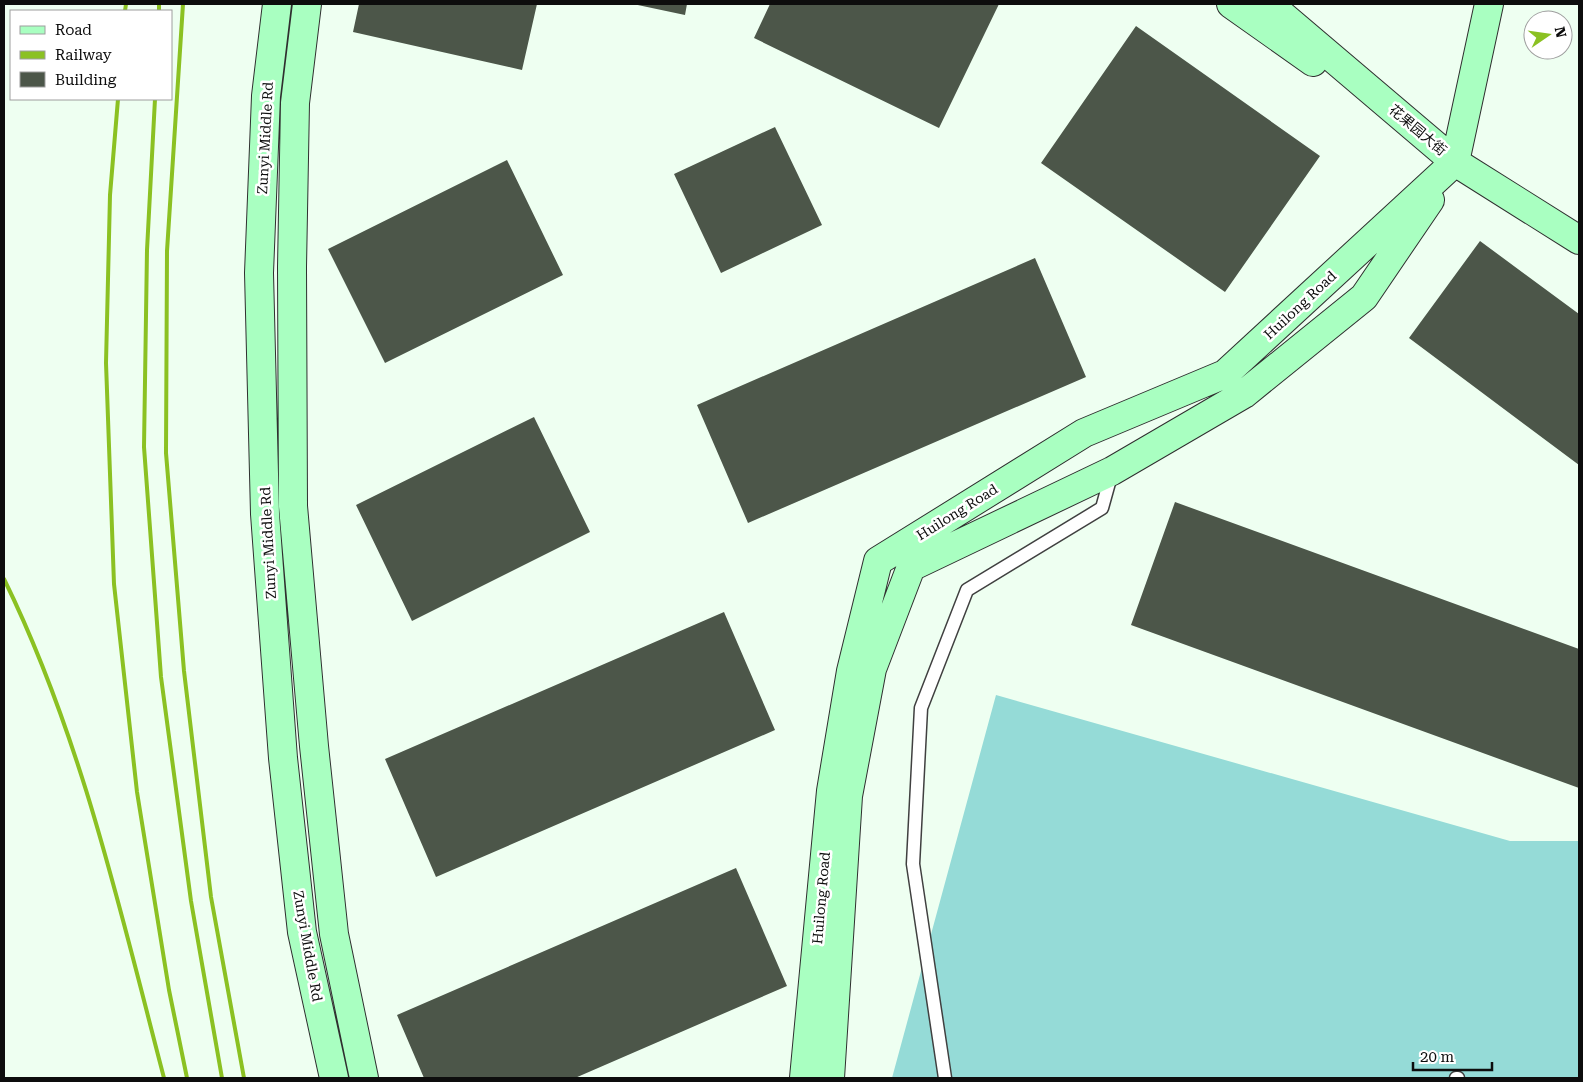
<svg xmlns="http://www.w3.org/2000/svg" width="1583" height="1082" font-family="'Roboto Serif','Noto Sans SC',serif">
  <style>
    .forest { fill: #95dbd7 }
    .building { fill: #4c5649 }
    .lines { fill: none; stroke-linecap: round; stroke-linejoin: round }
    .lane-casing { stroke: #404040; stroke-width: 15 }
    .secondary-casing { stroke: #2f2f2f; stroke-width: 30 }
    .lane { stroke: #fff; stroke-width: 12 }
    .secondary { stroke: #a9ffc1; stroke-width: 28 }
    .rail { stroke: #8bc122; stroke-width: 4 }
    .labels { text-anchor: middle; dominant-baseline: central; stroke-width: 5; stroke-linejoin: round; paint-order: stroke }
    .street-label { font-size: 14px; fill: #0d0d0d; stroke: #fff }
  </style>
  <rect width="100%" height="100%" fill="#eefff1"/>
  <path class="forest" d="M996 695 1510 841H1579V1078H892Z"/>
  <path class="building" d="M359 4H537L522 70 353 32Z
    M633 4H687L685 15Z
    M770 4H999L939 128 754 38Z
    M1136 26 1320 156 1225 292 1041 163Z
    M775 127 822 225 721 273 674 174Z
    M507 160 563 275 385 363 328 249Z
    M1480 241 1579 314V465L1409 338Z
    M1035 258 1086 377 748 523 697 405Z
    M534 417 590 532 412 621 356 505Z
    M1175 502 1579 649V788L1131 625Z
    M724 612 775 730 436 877 385 759Z
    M736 868 787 986 575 1078H424L397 1015Z"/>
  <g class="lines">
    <g class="lane-casing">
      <path id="lane" d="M945 1078 913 864 921 708 967 590 1102 508 1112 472
        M1456 1078H1458"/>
    </g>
    <g class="secondary-casing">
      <path id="secondary" d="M277 4 266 96 259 273 265 514 283 758 302 932 334 1078
        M307 4 295 103 292 267 293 506 314 746 334 934 364 1078
        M1231 4 1313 62
        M1269 4 1455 162 1579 240
        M804 1078 831 791 851 671 878 561 1084 433 1225 374 1455 162 1489 4
        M830 1078 848 796 872 669 911 567 1112 471 1244 394 1364 297 1430 200"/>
    </g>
    <use href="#lane" class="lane"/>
    <use href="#secondary" class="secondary"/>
    <path class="rail" d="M183 4 167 251 166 453 184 671 211 897 244 1078
      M125 11 126 4
      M159 11V4
      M118 99 110 195 106 363 114 584 137 792 169 990 187 1078
      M155 99 147 250 144 447 161 677 191 901 222 1078
      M4 579C81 736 120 910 164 1078"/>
  </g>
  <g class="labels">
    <g class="street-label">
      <text transform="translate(1418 130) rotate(40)">花果园大街</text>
      <text transform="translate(265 138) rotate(-87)">Zunyi Middle Rd</text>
      <text transform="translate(1300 305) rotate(-43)">Huilong Road</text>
      <text transform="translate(957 512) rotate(-32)">Huilong Road</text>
      <text transform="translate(268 543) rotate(-93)">Zunyi Middle Rd</text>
      <text transform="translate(821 898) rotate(-85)">Huilong Road</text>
      <text transform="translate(308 946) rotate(80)">Zunyi Middle Rd</text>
    </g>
  </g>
  <rect width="1583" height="1082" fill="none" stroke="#0d0d0d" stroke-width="10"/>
  <rect x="10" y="10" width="162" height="90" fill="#ffffff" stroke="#9e9e9e"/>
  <rect x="20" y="26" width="25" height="8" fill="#a9ffc1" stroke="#9e9e9e"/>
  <text x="55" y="35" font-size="15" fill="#0d0d0d">Road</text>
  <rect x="20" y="51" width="25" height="8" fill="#8bc122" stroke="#9e9e9e"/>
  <text x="55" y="60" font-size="15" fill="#0d0d0d">Railway</text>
  <rect x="20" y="72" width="25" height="15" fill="#4c5649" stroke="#9e9e9e"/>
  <text x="55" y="85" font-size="15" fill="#0d0d0d">Building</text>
  <g transform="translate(1548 35) rotate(77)"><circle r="24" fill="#ffffff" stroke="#9e9e9e"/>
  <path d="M0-4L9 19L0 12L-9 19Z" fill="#8bc122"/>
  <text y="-8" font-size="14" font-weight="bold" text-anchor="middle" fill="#0d0d0d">N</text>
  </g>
  <path d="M1413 1062v8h79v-8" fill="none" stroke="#0d0d0d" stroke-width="2.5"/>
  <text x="1420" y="1062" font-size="15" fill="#0d0d0d" stroke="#ffffff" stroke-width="4" paint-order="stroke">20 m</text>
</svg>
